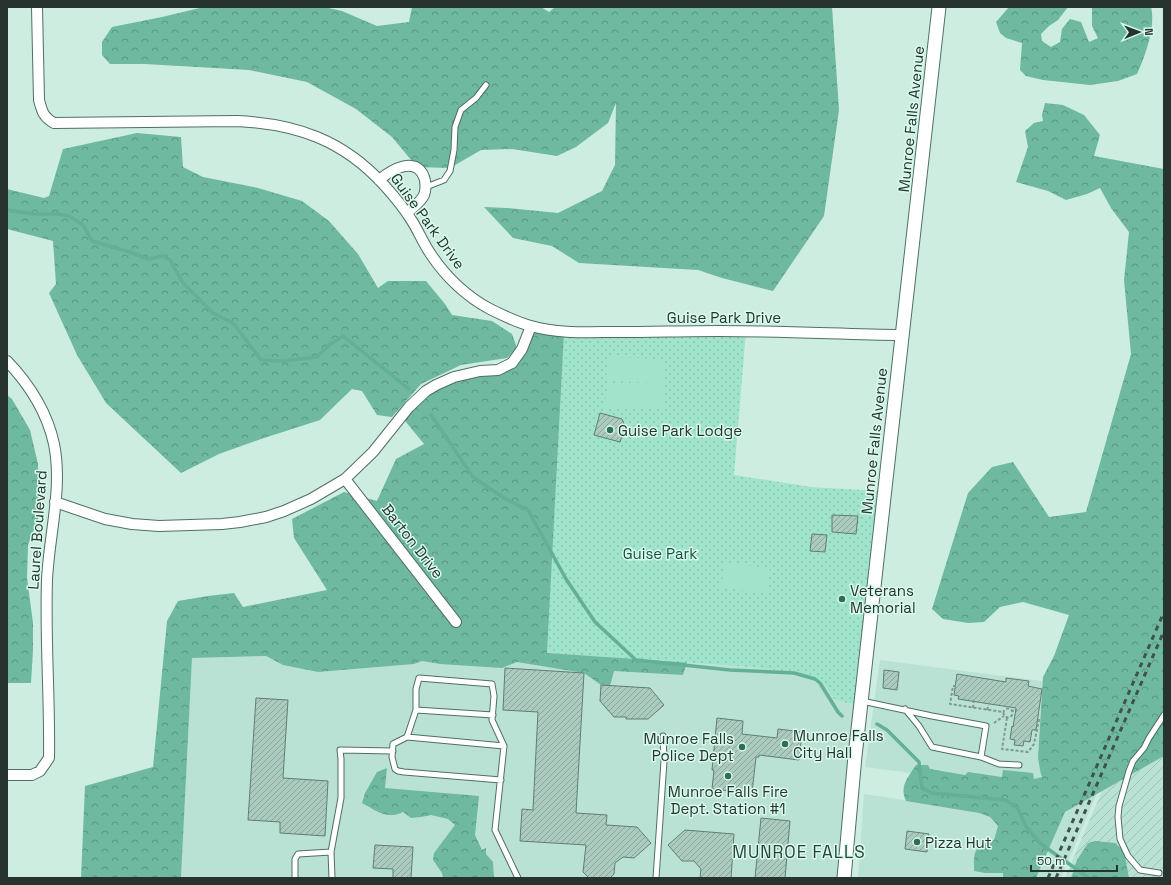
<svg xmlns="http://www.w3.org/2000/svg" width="1171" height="885" font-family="'Space Grotesk',sans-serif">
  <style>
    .built { fill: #bae2d4 }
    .industrial { fill: url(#industrial-furrows) }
    .forest { fill: url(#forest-crowns) }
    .park { fill: url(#park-dots) }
    .pitch { fill: #a1e4cc }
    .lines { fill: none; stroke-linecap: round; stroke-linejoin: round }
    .stream { stroke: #64b096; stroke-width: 3.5 }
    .building { fill: url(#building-hatch); stroke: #607e73 }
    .service-casing { stroke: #516f64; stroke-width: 7 }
    .minor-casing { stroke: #516f64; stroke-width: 12 }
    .tertiary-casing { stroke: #516f64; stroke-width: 15 }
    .path { stroke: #80988f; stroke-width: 2; stroke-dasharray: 3 2; stroke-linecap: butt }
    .service { stroke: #fff; stroke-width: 5 }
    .minor { stroke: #fff; stroke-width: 10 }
    .tertiary { stroke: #fff; stroke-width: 13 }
    .rail { stroke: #41514b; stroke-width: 3; stroke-dasharray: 5 5; stroke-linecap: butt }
    .poi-dot { fill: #2f6d5a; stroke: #d9faed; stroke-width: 1.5 }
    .labels { text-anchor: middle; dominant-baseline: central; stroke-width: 3; stroke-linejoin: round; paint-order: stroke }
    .street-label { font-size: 15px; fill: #26332e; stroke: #d9faed }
    .poi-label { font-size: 15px; fill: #26332e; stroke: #d9faed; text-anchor: start }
    .park-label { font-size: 15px; fill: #135241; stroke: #d9faed }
    .quarter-label { font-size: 17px; letter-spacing: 1px; fill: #274339; stroke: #d9faed }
  </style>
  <defs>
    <pattern id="industrial-furrows" width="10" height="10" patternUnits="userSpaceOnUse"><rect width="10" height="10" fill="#bae2d4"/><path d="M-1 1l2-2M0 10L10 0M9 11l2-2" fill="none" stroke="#a0c2b6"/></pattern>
    <pattern id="forest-crowns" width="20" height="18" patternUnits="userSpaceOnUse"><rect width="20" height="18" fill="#6eb9a0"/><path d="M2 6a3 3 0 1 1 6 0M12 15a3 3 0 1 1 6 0" fill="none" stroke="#5a9783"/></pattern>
    <pattern id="park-dots" width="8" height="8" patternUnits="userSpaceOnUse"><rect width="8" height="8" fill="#a1e4cc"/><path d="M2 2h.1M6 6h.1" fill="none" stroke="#8ac4b0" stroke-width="1.8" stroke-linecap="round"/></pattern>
    <pattern id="building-hatch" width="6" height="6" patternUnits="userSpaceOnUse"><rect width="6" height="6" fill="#abcbbf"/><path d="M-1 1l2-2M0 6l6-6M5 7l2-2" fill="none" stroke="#8ba59c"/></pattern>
  </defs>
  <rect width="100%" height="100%" fill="#ccede0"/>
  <path class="built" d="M505 654 683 675 688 663 750 667 794 673 822 682 835 700 858 705 844 878H181L192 658 266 656 283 665 318 672 414 664 422 661 440 664Z
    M1132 658 1151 666 1061 878H1036Z
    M880 660 1057 683 1038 790 865 767Z
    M864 794 968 810 990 817 998 826 994 840 980 845 974 871 985 873H1003V878H858Z"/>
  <path class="industrial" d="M1164 756V878H1065L1102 791Z"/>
  <path class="forest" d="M204 7H324L342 11 377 26 409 22 412 7H541L549 12 555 7H832L839 110 824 216 773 291 722 278 698 270 579 263 552 246 513 238 484 207 507 208 558 213 602 191 615 165 616 103 608 123 576 147 557 156 512 149 481 150 450 168 417 167 392 137 356 109 307 82 249 70 145 64H110L102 55V42L112 27 162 17Z
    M1009 7H1068L1058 20 1049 26 1041 34 1042 41 1051 47 1060 42 1062 29 1070 19 1081 22 1089 42 1098 38 1092 26V7H1151C1156 27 1145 56 1137 74L1118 81 1090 85 1043 80 1026 76 1020 70 1022 43 1006 38 1000 33 996 22Z
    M1045 103 1063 105 1084 115 1100 135 1094 156 1164 169V756L1065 812 1036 878H1003V873H985L974 871C974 851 973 847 994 840L998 826 990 817 979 813 906 801C899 786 908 778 916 765H928L930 769 965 775 968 772 1002 777 1003 770 1033 773 1034 779 1042 777 1041 775 1038 758 1043 677 1054 656 1069 615 1023 602 1000 607 984 622 968 623 943 619 932 609 968 493 992 467 1013 462 1049 517 1086 512 1131 354 1124 280 1129 232 1111 208 1100 188 1087 194 1066 200 1048 191 1016 182 1028 147 1025 131 1034 123 1043 121 1042 115Z
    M137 133 181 137 183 167 203 177 258 188 302 201 329 221 358 254 378 288 388 281H426L445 304 452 315 492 321 512 334 517 348 507 358 461 365 421 384 392 417 377 415 362 391 352 389 320 420 261 439 219 454 181 473 106 403 77 355 49 293 56 284 53 241 7 229V189L44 198 49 196 63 149Z
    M531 326 564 332 702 618 683 675 614 671 610 686 601 685 584 673 517 662 502 668 440 664 422 661 414 664 318 672 283 665 266 656 192 658 181 878H81L85 786 153 767 167 621 178 601 208 596 234 593 243 607 327 590 294 538 292 519 344 492 377 501 396 459 424 444 401 416 426 391 512 363Z
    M7 395 12 399 30 430 38 464V519L28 545 27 578 33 623V650L31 683H7Z
    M387 768 385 788 479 796 475 835 482 850 486 848V854L493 862 494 878H443L442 873 433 860 434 853 455 825 448 819 431 815 421 817 411 818 403 812C386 820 377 811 362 803L365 793 377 772Z
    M1095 841 1115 843 1124 851 1129 878H1071L1077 860 1088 843Z"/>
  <path class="park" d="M746 331 734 475 811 487 880 491 861 706 835 700 822 682 794 673 750 667 547 653 564 332Z"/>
  <path class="pitch" d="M607 357 665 359 663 383 606 381Z
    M607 384 665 385 663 409 605 408Z
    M725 562 770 569 766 594 721 587Z"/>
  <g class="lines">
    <path class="stream" d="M7 210 35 214H58L69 216 83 225 92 241 130 252 148 259 163 256 170 260 183 283 213 313 233 323 261 360 282 361 317 357 330 344 343 336 409 389
      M431 415 473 477 504 498 528 510 566 579 595 622 636 660 730 670 794 673 815 679 820 683 838 712 842 716
      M877 724 887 730 919 762 922 788 932 793 1005 800 1017 807 1027 828 1041 844 1089 878"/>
  </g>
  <path class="building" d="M600 413 622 419 625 426 620 442 594 435Z
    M832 515 858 516 856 534 832 532Z
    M812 534 827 535 825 552 810 551Z
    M505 668 584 673 576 813 607 815 606 825 637 827 651 843 634 858 623 857 615 863 614 874 610 878H589L583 872 586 845 520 841 522 809 533 810 538 712 503 710Z
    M884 670 899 672 897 690 883 688Z
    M957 674 1006 682V678L1029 681 1028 686 1042 689 1036 730H1032L1030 742 1024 741 1023 746 1014 745 1015 740 1010 739 1012 726 1013 727 1016 708 958 699 959 696 954 695Z
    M601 685 650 688 664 705 648 719H626V717H614L600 701Z
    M256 698 288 700 283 778 328 781 325 836 280 833V822L248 820Z
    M717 718 743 721 742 734 777 738 778 729 802 732 799 760 759 755V757H756L752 793 712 789 714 770H712Z
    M761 818 790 821 785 878H755Z
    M685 830 734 834 731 878H700L701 869 694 861H682L668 845Z
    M907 831 929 834 927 852 905 849Z
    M375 845 413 847 411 878H393V869L373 868Z"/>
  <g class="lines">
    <g class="service-casing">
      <path id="service" d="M426 187 444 180 450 171 454 150 455 127 461 110 476 98 486 85
        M862 701 932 716 986 726 981 757 932 747 919 726 905 709
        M416 710 493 715
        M407 737 504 746
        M981 757 999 764 1019 765
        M501 780 404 772 398 771 395 769 392 757 393 744 407 737 416 710V689L419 678 492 684 494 696 492 720 504 746 495 830 518 878
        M1159 873 1140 870 1128 856 1120 839 1118 817 1119 806 1129 771 1133 761 1144 748 1149 738 1164 715
        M295 878V859L298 854 331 852
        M332 878 331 852 341 798V759L340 750 393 751
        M656 878 664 761 663 736"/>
    </g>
    <g class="minor-casing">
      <path id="minor" d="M37 7 39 100C42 111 43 117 54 123L237 121C297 124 343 140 384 185 394 196 404 208 412 221 419 232 424 245 432 256 446 277 467 297 490 309 502 315 519 323 531 326 559 334 589 332 617 332 651 332 685 331 719 331 780 331 841 334 902 335
        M379 180C391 170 416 155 424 177 426 182 426 190 424 195 421 202 412 208 407 213
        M7 361C29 384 47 412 54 444 63 488 49 535 47 580 45 639 50 699 49 758L40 771 32 775H7
        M345 479 456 622
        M55 502 105 519 132 524 159 526 222 524 240 522 266 517 284 511 311 499 345 479 373 452 409 407 426 391 436 385 454 377 480 371 498 370 512 363 522 349 531 326"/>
    </g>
    <g class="tertiary-casing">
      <path id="tertiary" d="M844 878 855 756 939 7"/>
    </g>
    <path class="path" d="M956 686H953L950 704 1003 712
      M973 708 974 698
      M1003.5 713a4.5 4.5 0 1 1 9 0a4.5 4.5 0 1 1-9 0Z
      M987 710 989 705
      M1011 711 1017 710
      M1007 718 1002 749 1028 752 1034 744 1039 720 1037 719
      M994 723 1004 716"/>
    <use href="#service" class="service"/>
    <use href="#minor" class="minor"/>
    <use href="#tertiary" class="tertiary"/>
    <path class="rail" d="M1048 878 1164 612
      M1056 878 1164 631"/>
  </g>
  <g class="poi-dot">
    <circle cx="610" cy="430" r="4"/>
    <circle cx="842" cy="599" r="4"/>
    <circle cx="785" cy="744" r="4"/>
    <circle cx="742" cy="747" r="4"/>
    <circle cx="728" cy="776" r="4"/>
    <circle cx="917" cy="842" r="4"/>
  </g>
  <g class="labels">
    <g class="street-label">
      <text transform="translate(911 119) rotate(-84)">Munroe Falls Avenue</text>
      <text transform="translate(428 221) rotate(54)">Guise Park Drive</text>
      <text x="724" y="317">Guise Park Drive</text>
      <text transform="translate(874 441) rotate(-84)">Munroe Falls Avenue</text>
      <text transform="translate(37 530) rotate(-86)">Laurel Boulevard</text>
      <text transform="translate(413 541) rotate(52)">Barton Drive</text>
    </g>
    <g class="poi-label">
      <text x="618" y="430">Guise Park Lodge</text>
      <text x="850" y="590">Veterans<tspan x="850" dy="17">Memorial</tspan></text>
      <text x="793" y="735">Munroe Falls<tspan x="793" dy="17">City Hall</tspan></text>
      <text x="734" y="738" text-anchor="end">Munroe Falls<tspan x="734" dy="17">Police Dept</tspan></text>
      <text x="728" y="791" text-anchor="middle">Munroe Falls Fire<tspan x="728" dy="17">Dept. Station #1</tspan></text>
      <text x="925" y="842">Pizza Hut</text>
    </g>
    <g class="park-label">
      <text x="660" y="553">Guise Park</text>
    </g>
    <g class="quarter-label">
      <text x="799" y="852">MUNROE FALLS</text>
    </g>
  </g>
  <rect width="1171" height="885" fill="none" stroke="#26332e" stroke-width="16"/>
  <g transform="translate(1139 32) rotate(89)" stroke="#d9faed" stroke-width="3" paint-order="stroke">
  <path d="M0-3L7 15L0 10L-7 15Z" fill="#26332e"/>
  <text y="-6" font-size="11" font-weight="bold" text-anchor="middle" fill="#26332e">N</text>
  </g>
  <path d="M1031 865v6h86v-6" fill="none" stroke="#26332e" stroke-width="2"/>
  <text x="1037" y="865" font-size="12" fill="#26332e" stroke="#d9faed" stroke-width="3" paint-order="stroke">50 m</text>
</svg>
